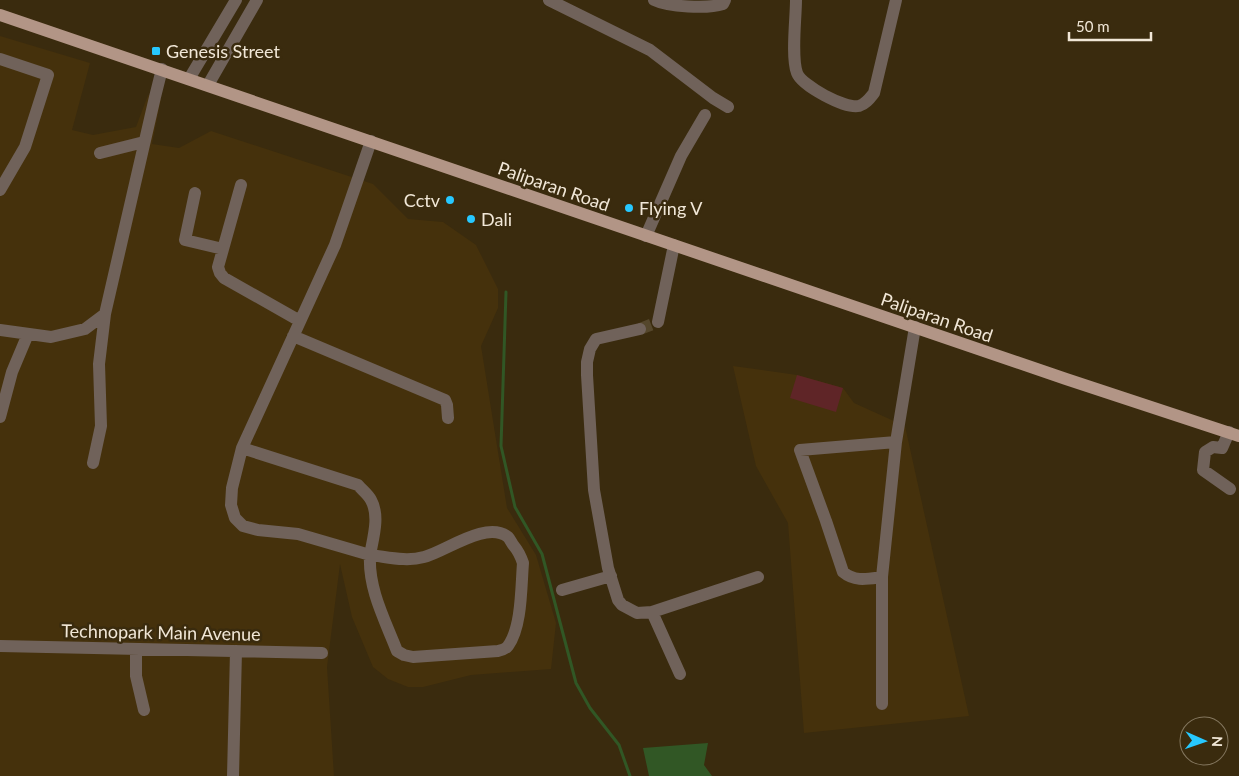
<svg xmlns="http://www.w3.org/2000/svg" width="1239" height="776" font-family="Lato,sans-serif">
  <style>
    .built { fill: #45310c }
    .green { fill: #5f2527 }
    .water { fill: #315725 }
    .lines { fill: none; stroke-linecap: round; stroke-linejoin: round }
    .stream { stroke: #315725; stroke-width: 3 }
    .minor-tunnel { stroke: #55472c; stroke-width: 12; stroke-dasharray: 12 6; stroke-linecap: butt }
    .minor { stroke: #70625a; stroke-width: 12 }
    .major { stroke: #b29586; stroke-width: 12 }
    .poi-dot { fill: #27c8ff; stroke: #3a2b0e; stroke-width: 2 }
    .labels { text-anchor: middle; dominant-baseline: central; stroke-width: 5; stroke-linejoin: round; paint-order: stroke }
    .poi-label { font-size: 18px; fill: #f1e7d7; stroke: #3a2b0e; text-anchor: start }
    .street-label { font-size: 18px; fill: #f1e7d7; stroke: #3a2b0e }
  </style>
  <rect width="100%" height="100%" fill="#3a2b0e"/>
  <path class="built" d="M0 36 90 63 72 130 93 135 136 127 148 95 155 97 161 99 152 144 179 148 211 131 373 184 408 219 443 222 476 245 498 289V308L481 346 507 508 536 555 556 623 551 669 471 675 423 687H408L388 679 373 667 352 617 340 564 327 667 334 776H0Z
    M733 366 797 375 843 388 854 403 905 426 969 716 804 733 788 523 756 466Z"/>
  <path class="green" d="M797 375 843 388 836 412 790 398Z"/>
  <path class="water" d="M708 743 704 765 712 776H649L643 748Z"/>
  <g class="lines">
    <path class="stream" d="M506 292 501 446 515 507 542 554 576 683 590 708 619 745 630 776"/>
    <path class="minor-tunnel" d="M640 329 658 322"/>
    <path class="minor" d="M549 0 650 50 713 98 728 107
      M654 0C668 7 708 9 723 4L725 0
      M796 0C796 18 791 57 797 73 802 86 845 109 859 106 866 104 870 98 874 93L896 0
      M0 59 48 75 25 147 0 190
      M189 79 236 0
      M208 85 257 0
      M100 153 144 142
      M241 185 218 267 220 273 224 278 300 321
      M195 193 185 240 223 249
      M646 236 681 156 705 115
      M658 322 674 245
      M640 329 596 339 590 349 587 362V375L594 490 608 568 618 600 622 605 637 613 652 612 758 577
      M0 330 51 337 85 329 105 314
      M293 336 445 400 447 405 448 418
      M0 417 12 372 28 334
      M1229 432 1222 448 1213 447 1205 452 1203 470 1230 489
      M242 448 358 485C362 490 368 494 371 500 380 516 373 538 370 555 388 557 406 562 424 557 445 552 486 520 508 537 510 539 512 544 514 546 519 552 521 557 523 563 521 587 522 627 508 646 506 649 502 650 498 651L413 657 404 655 397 651C385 620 368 589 370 555L298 534 258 530 243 526 235 518 231 505 232 488 242 448 335 245 371 141
      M93 463 101 426 99 364 105 314 155 97 162 69
      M882 577C867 579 855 582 843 572L826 521 800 450 896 442
      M562 590 611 576
      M652 612 680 674
      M0 646 322 653
      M136 649V676L144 710
      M882 704V577L896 442 915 327
      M233 776 236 651"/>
    <path class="major" d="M0 15 1066 379 1239 436"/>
  </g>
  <g class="poi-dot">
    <rect x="151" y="46" width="10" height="10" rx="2.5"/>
    <circle cx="450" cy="200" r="5"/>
    <circle cx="629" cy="208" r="5"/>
    <circle cx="471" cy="219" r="5"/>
  </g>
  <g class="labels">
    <g class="poi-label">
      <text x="166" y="51">Genesis Street</text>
      <text x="440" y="200" text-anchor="end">Cctv</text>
      <text x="639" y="208">Flying V</text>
      <text x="481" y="219">Dali</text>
    </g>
    <g class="street-label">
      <text transform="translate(554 186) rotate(19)">Paliparan Road</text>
      <text transform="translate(937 317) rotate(19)">Paliparan Road</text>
      <text transform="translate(161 632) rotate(1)">Technopark Main Avenue</text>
    </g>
  </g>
  <g transform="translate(1204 741) rotate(92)"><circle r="24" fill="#3a2b0e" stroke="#83765e"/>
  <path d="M0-4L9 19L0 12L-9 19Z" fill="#27c8ff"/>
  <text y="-8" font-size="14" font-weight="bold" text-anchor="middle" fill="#f1e7d7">N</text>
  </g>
  <path d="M1069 32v8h82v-8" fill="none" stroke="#f1e7d7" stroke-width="2.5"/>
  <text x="1076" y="32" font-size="15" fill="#f1e7d7" stroke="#3a2b0e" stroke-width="4" paint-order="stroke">50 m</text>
</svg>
